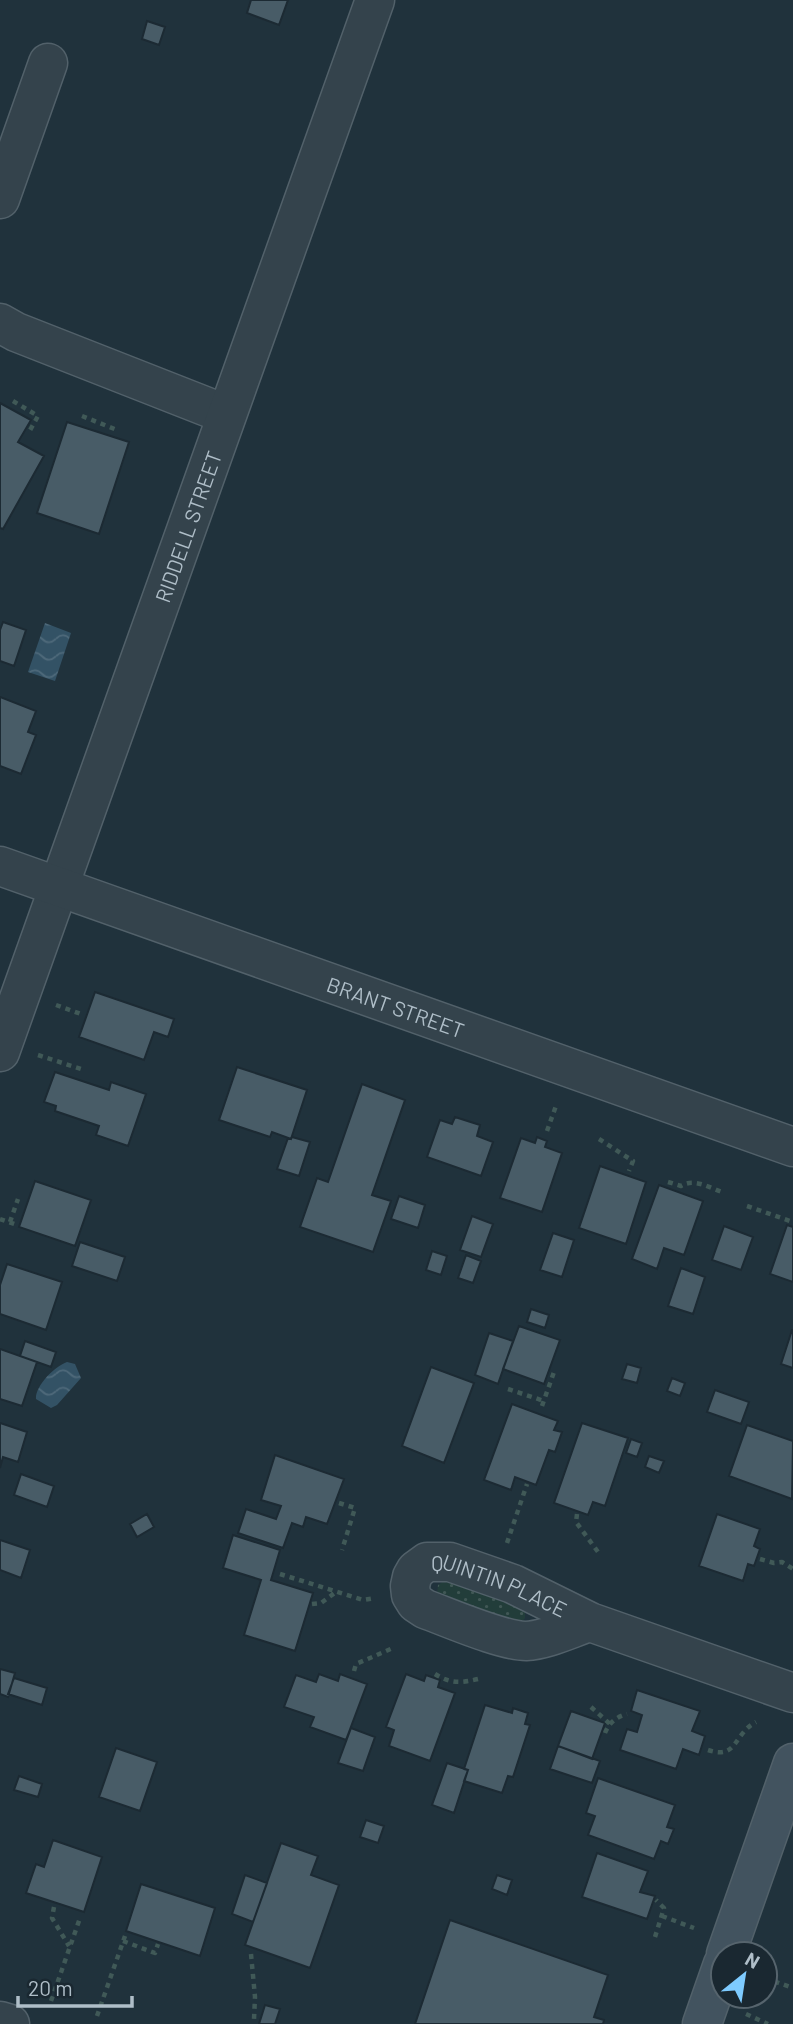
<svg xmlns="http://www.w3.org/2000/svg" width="793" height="2024" font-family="Barlow,sans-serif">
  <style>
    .grass { fill: url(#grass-dots) }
    .water { fill: url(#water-waves) }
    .building { fill: #485c67; stroke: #1c2a33; stroke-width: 2 }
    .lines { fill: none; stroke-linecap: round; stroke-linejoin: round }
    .minor-casing { stroke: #52616a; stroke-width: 41 }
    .tertiary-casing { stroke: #52616a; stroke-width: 41 }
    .secondary-casing { stroke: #52616a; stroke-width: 41 }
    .path { stroke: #405957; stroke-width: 4.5; stroke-dasharray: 5 5; stroke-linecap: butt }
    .minor { stroke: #34434c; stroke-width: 38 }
    .tertiary { stroke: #34434c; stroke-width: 38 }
    .secondary { stroke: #42535f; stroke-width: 38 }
    .labels { text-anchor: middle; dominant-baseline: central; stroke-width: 5; stroke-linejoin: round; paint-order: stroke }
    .street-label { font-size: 21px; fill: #afbec8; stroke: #1a2831 }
  </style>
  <defs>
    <pattern id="grass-dots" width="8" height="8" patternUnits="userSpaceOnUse" patternTransform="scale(1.75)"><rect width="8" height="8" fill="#223d3a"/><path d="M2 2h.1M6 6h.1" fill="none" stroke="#405755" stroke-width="1.8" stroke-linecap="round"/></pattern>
    <pattern id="water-waves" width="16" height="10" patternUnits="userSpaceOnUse" patternTransform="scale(1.75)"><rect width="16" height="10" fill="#335265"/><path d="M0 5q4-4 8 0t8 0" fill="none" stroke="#4e697a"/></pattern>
  </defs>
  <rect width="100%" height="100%" fill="#20323c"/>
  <path class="grass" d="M447 1579 525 1609V1618L520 1624 437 1595 438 1585Z"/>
  <path class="water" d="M45 623 71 633 55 681 28 672Z
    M67 1362 75 1364 81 1378 57 1405 51 1408 36 1399C35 1386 55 1366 67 1362Z"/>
  <path class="building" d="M251 0H288L279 25 247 13Z
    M147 21 165 27 159 45 142 39Z
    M0 403 31 420 18 442 44 456 3 529 0 528Z
    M67 422 129 442 99 534 37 513Z
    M3 622 26 630 14 666 0 661V630Z
    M0 697 36 711 28 732 36 735 21 774 0 766Z
    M95 992 174 1019 168 1037 154 1032 144 1060 79 1037Z
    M237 1067 307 1090 291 1139 272 1132 270 1137 219 1120Z
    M55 1072 109 1090 111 1082 146 1094 128 1146 96 1135 99 1126 55 1111 56 1106 44 1102Z
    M362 1084 405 1100 372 1195 391 1201 373 1252 300 1227 317 1178 328 1182Z
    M455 1117 480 1125 477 1136 493 1142 481 1176 427 1157 440 1120 452 1124Z
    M292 1137 310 1142 299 1176 277 1169 288 1138 291 1139Z
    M537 1137 547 1141 545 1147 562 1153 542 1212 500 1198 521 1138 535 1143Z
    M600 1166 646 1182 626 1244 579 1228Z
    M35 1181 91 1200 75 1246 19 1227Z
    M659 1185 703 1201 684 1255 664 1248 657 1269 632 1259Z
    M399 1196 425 1205 418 1228 391 1219Z
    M472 1216 493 1224 481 1257 460 1250Z
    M787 1225 793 1227V1282L770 1274Z
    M724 1226 753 1237 741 1270 712 1260Z
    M553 1233 574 1240 562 1277 540 1270Z
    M80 1242 125 1257 117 1281 72 1266Z
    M432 1251 447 1256 441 1275 426 1270Z
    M466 1255 481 1261 473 1283 458 1278Z
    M7 1264 62 1282 46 1330 0 1314V1285Z
    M681 1268 705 1277 693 1314 668 1306Z
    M531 1309 549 1315 545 1328 527 1322Z
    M519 1326 560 1340 544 1384 503 1369Z
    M792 1330H793V1368L781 1364Z
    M489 1333 513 1341 498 1384 475 1375Z
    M25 1341 56 1352 51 1367 20 1356Z
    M0 1349 37 1362 22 1406 0 1399Z
    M627 1364 641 1368 637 1383 622 1379Z
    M431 1367 474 1383 444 1463 402 1446Z
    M672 1378 685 1383 680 1396 667 1391Z
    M715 1390 749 1402 741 1424 707 1412Z
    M512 1404 558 1421 554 1430 562 1432 555 1452 549 1450 536 1485 515 1477 511 1490 484 1480Z
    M0 1423 27 1432 18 1462 3 1457 0 1468Z
    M582 1423 628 1438 605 1506 593 1502 588 1515 554 1503Z
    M747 1425 793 1441 792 1499 729 1476Z
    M631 1439 642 1443 637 1457 626 1453Z
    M275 1455 344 1479 327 1524 306 1517 303 1527 292 1523 283 1548 238 1533 246 1509 276 1519 281 1506 261 1500Z
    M649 1456 664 1461 659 1473 645 1467Z
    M21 1474 54 1486 47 1507 14 1495Z
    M147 1514 154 1527 137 1537 130 1524Z
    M717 1514 760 1529 754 1546 760 1549 754 1566 748 1564 743 1581 699 1566Z
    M233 1535 280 1550 271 1580 313 1593 295 1651 244 1635 261 1580 223 1568Z
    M0 1540 30 1550 21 1578 0 1570Z
    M0 1669 15 1673 8 1697 0 1694Z
    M319 1674 338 1681 340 1674 367 1684 346 1740 310 1727 314 1717 284 1707 296 1675 316 1682Z
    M406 1674 424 1681 426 1675 440 1680 438 1687 455 1693 430 1761 389 1746 394 1730 386 1727Z
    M14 1678 47 1688 42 1705 8 1694Z
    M637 1690 700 1711 692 1731 705 1736 699 1755 683 1749 676 1769 620 1750 627 1729 637 1732 642 1715 631 1711Z
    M485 1705 512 1713 513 1708 528 1713 525 1724 530 1725 513 1777 508 1776 502 1793 464 1781 468 1770 464 1769Z
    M571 1711 605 1723 592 1759 558 1746Z
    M351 1728 375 1737 363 1771 338 1763Z
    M558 1746 600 1761 592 1783 550 1769Z
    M116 1748 157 1762 140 1811 99 1797Z
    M447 1763 468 1770 454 1813 432 1805Z
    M19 1776 42 1784 38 1797 14 1790Z
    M598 1778 675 1805 667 1827 674 1829 668 1844 661 1841 654 1859 588 1835 595 1816 586 1813Z
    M366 1820 384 1826 378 1843 360 1837Z
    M53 1840 102 1857 84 1912 26 1893 36 1864 44 1867Z
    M281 1843 318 1856 311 1875 339 1885 310 1968 245 1945Z
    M597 1853 648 1871 640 1892 655 1896 647 1919 582 1897Z
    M245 1875 267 1883 253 1922 232 1914Z
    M497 1875 512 1880 507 1895 492 1889Z
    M141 1884 215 1908 200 1956 126 1931Z
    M450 1920 608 1975 594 2017 604 2020 603 2024H415Z
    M265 2005 280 2009 275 2024H259Z"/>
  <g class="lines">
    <g class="minor-casing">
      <g id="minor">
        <path d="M0 199 48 63"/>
        <path d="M0 323 16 332 225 414"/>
        <path id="s1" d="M0 1052 375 0"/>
        <path id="s2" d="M590 1622C571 1628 547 1640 526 1641 502 1641 450 1618 425 1609L416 1603 411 1595 410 1586 412 1577 416 1570 427 1562H450L513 1584 590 1622 793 1693"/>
        <path d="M0 2021 10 2024"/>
      </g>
    </g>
    <g class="tertiary-casing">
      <g id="tertiary">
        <path id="s3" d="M0 866 793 1147"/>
      </g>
    </g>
    <g class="secondary-casing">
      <path id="secondary" d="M726 1954 793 1763
        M702 2024 723 1964"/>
    </g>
    <path class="path" d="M13 401 38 416 29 432
      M82 416 117 430
      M56 1005 81 1014
      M38 1055 84 1070
      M547 1131 557 1103
      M599 1139 633 1161 629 1171
      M668 1182 681 1186C694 1178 708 1187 722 1192
      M747 1206 793 1222
      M0 1219 17 1225
      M10 1222 18 1199
      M508 1389 544 1401
      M542 1406 555 1369
      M339 1503 355 1508 342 1550
      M577 1514 576 1522 598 1552
      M507 1543 527 1484
      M760 1559 774 1563 782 1562 793 1569
      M280 1574 363 1600 375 1598
      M312 1604 321 1603 336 1592
      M354 1671 356 1664 393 1648
      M435 1674C451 1684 461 1683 478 1679
      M591 1707 610 1724
      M605 1733C609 1723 616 1717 627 1714
      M708 1750C738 1760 733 1734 756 1722
      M54 1907 52 1918 69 1946
      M662 1916 694 1928
      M655 1937 664 1908 656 1900
      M123 1941 155 1953 158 1944
      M251 1954 255 1997 254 2019
      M765 1978 793 1988
      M51 2001 80 1918
      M746 2014 768 2024
      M97 2016 125 1936"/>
    <use href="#minor" class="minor"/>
    <use href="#tertiary" class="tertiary"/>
    <use href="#secondary" class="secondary"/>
  </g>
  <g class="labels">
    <g class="street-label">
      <text stroke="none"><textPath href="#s1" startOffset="558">RIDDELL STREET</textPath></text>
      <text stroke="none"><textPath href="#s3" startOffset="420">BRANT STREET</textPath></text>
      <text stroke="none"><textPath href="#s2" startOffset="310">QUINTIN PLACE</textPath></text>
    </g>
  </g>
  <g transform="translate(744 1975) rotate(30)"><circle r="33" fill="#1a2831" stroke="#56646d" stroke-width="2"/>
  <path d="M0-5L12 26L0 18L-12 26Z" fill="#7ecbff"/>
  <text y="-10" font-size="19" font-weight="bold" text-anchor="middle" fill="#afbec8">N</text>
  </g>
  <path d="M18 1996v10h114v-10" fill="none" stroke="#afbec8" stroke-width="3.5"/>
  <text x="28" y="1996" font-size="21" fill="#afbec8" stroke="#1a2831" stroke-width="5" paint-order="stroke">20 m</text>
</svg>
